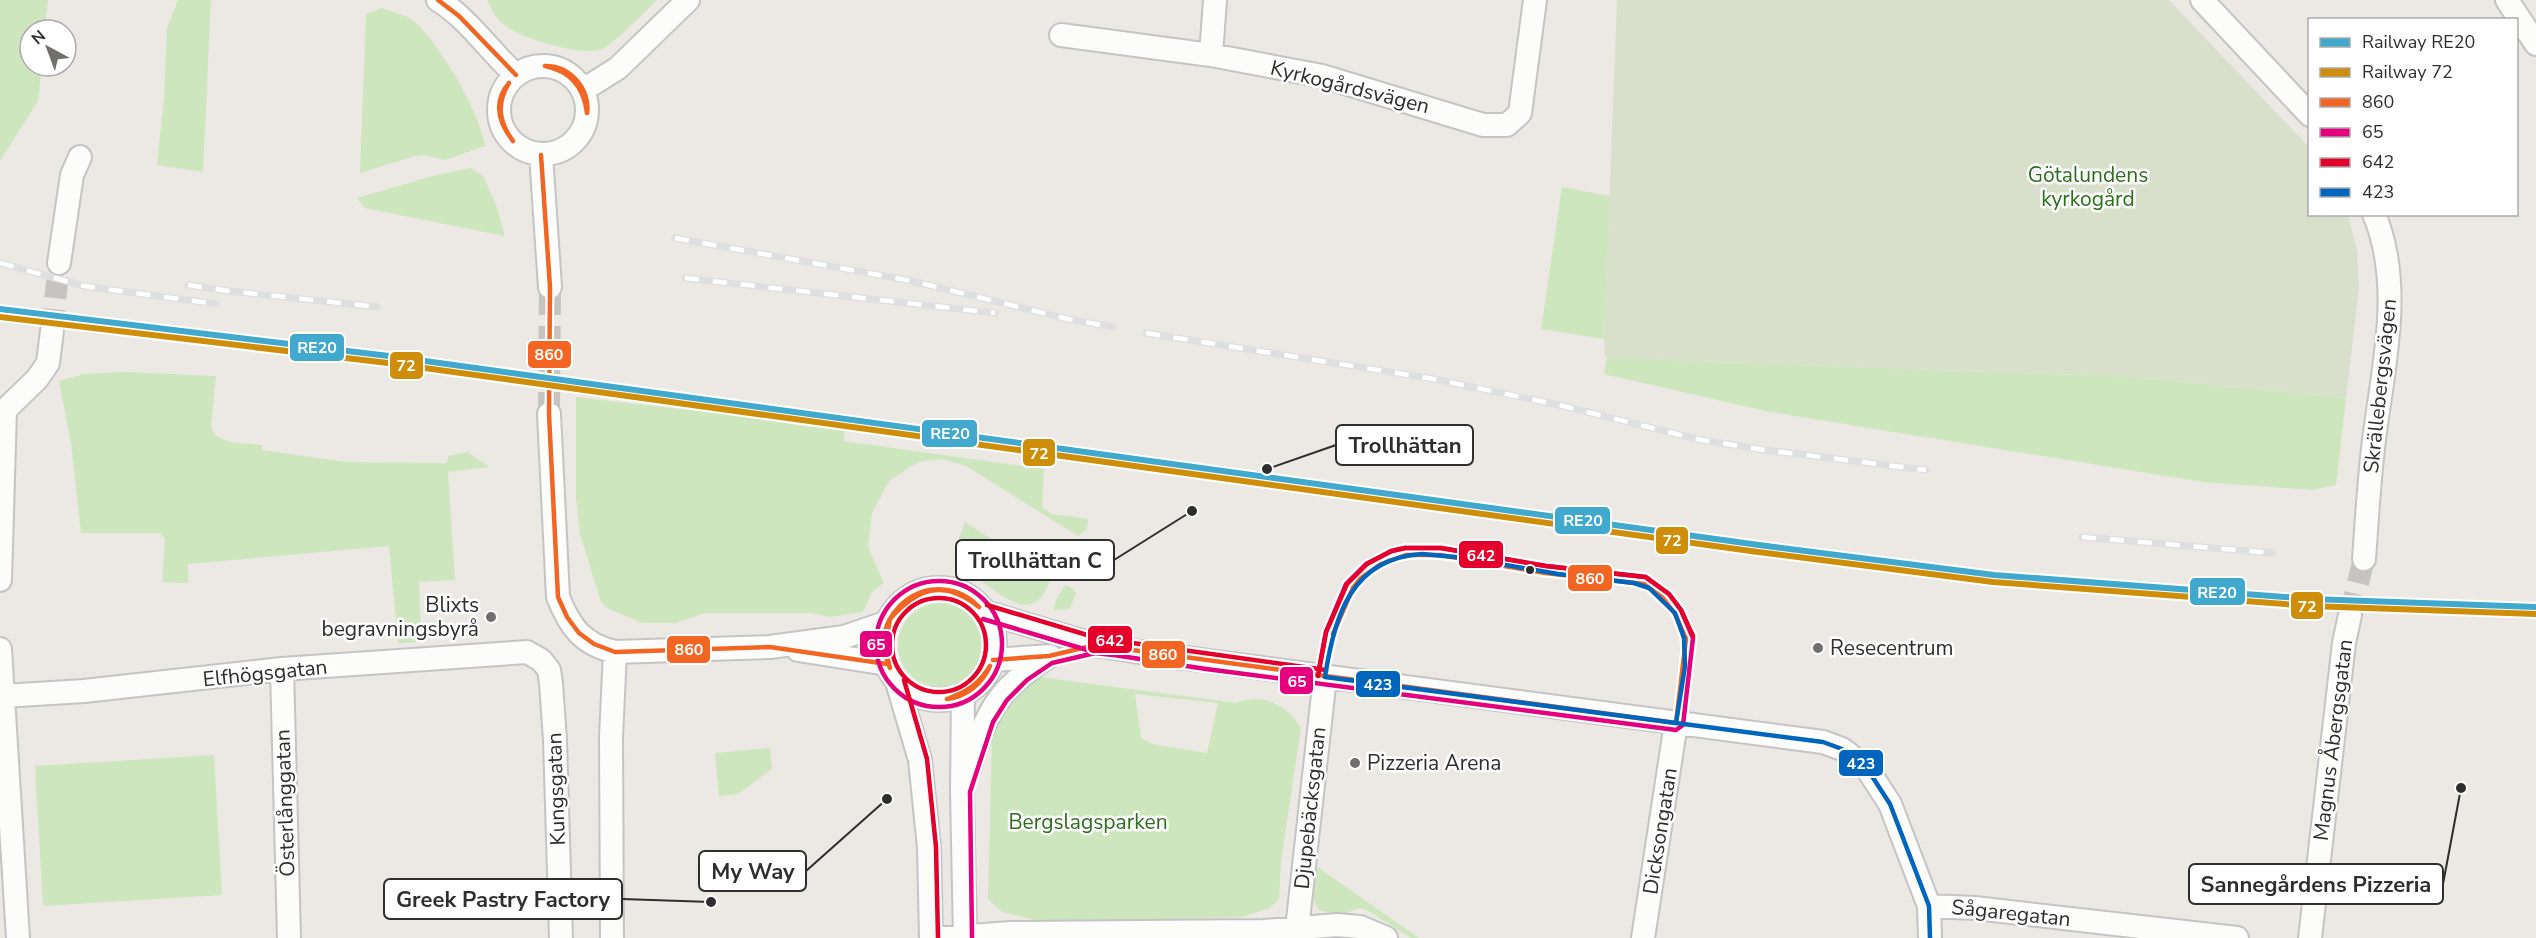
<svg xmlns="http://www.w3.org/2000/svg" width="2536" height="938" font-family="'Nunito Sans',sans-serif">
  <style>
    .green { fill: #cee6be; fill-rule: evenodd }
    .cemetery { fill: #d8e0cc }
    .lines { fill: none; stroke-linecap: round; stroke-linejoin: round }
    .minor-tunnel { stroke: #c6c3c0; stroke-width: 22; stroke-dasharray: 22 11; stroke-linecap: butt }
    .minor-casing { stroke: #c5c4c5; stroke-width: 26 }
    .minor { stroke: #fcfcfb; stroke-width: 22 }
    .rail-casing { stroke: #dfdfe1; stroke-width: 7 }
    .rail { stroke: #fff; stroke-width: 4.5; stroke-dasharray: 14; stroke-linecap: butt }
    .bus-1-casing { stroke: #fff; stroke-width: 9 }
    .bus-2-casing { stroke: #fff; stroke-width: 9 }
    .bus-3-casing { stroke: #fff; stroke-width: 9 }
    .bus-4-casing { stroke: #fff; stroke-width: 9 }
    .bus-1 { stroke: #f26522; stroke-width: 4.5 }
    .bus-2 { stroke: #e5007d; stroke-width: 4.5 }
    .bus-3 { stroke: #e4002b; stroke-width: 4.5 }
    .bus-4 { stroke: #0065bd; stroke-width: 4.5 }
    .rail-1-casing { stroke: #fff; stroke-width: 10 }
    .rail-2-casing { stroke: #fff; stroke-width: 10 }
    .rail-1 { stroke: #40a9cd; stroke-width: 6 }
    .rail-2 { stroke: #cf8e09; stroke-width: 6 }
    .bus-dot { fill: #2e2e2e; stroke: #fff; stroke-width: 2 }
    .poi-dot { fill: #706f6e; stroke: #fff; stroke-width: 2 }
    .labels { text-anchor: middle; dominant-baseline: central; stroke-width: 5; stroke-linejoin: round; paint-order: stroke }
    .street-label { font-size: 21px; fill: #2e2e2e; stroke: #fff }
    .park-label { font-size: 21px; fill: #2c6e1b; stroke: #fff }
    .poi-label { font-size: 21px; fill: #2e2e2e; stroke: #fff; text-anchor: start }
    .leader { fill: none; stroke: #2e2e2e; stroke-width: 2 }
    .callout-dot { fill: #2e2e2e; stroke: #fff; stroke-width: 2 }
    .callout { fill: #fff; stroke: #2e2e2e; stroke-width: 2 }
    .callout-label { font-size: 22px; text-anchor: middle; font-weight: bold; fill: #2e2e2e }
    .line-badge { stroke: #fff; stroke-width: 2 }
    .badge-label { font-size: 16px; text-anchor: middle; font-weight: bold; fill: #fff }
  </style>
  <rect width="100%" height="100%" fill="#ece8e4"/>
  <path class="green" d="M0 0H48L45 30H30V66H42L38 101 0 161Z
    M178 0H211L203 172 157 165 164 99 167 28Z
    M487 0H657C647 10 613 45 602 49 581 57 518 38 502 23 495 17 491 8 487 0Z
    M382 8C392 12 408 15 416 23 442 48 479 110 485 146L445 160 424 155 415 156 360 173 366 14Z
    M471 168 483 176 497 207 505 236 365 208 357 198 436 175Z
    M1562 187 1610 196 1604 339 1541 329Z
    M1607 358 2133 377 2346 398 2336 485 2312 490 2203 482 1770 412 1604 374Z
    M125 372 216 376 211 426C216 446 244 442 262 445V450L346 462 447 463 448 456 468 452 489 467 448 472 455 580 419 582 421 642 398 643 389 546 188 564V583L162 582 165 538 159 533H81L71 443 59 381 84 374Z
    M576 397 845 428 843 441 1044 469 1042 507 1052 514 1088 519 1087 529 1078 536 966 466 942 459 918 462 889 481 872 513 868 547 884 583 872 592 863 612 831 617 811 613H705L676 623H642L609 609 601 602 580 534 576 498Z
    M965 522 1001 545 1003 552 1014 560 1020 558 1035 566 1036 572 1050 581C1033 627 1003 595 978 579 971 574 963 571 956 568V546Z
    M1065 585 1072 588 1076 593 1070 609 1054 610 1056 600Z
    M898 645a42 42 0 1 1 84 0a42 42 0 1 1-84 0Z
    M1040 677 1236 703C1263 693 1286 704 1301 728L1281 862 1279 899 1270 908 1242 917 1043 922 1002 912 988 899 992 734 1005 701 1032 679ZM1135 694 1218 703 1207 753 1152 744 1141 738Z
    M770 748 772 769 738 794 719 796 715 753Z
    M214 755 222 895 43 906 35 766Z
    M1316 866 1419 938H1411L1369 911 1360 908 1340 915 1319 910C1309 895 1312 883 1316 866Z"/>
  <path class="cemetery" d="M1617 0H2169L2309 147 2310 214 2348 215 2357 250 2359 289 2346 398 2133 377 1607 358 1605 355 1604 339Z"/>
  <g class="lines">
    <path class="minor-tunnel" d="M52 331 59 263
      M549 414 550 287
      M2350 615 2364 559"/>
    <g class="minor-casing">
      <path id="minor" d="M438 0C469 19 489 51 516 75
        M2202 0 2310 115
        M2507 0 2536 44
        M1061 35 1211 55 1322 76 1483 125H1507L1520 113 1535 0
        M1211 55 1215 0
        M499 110a44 44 0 1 1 88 0a44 44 0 1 1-88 0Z
        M583 90 618 68 688 0
        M541 155 550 287
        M59 263 72 175 80 157
        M549 414 558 597C570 627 582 644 615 652L770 647 844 637 888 622
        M2364 559C2367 519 2369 480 2374 440 2383 367 2404 285 2374 214
        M0 580 5 410 37 379 48 363 52 331
        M883 644a56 56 0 1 1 112 0a56 56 0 1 1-112 0Z
        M985 612 1095 645 1133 651 1823 742 1842 749 1866 767 1890 804 1929 906 1930 938
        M0 649 18 938
        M798 650 887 664
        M993 660 1050 656
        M282 669 289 938
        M897 682 920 760 929 847 931 938
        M963 694 962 791 965 938
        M3 696 84 691 282 669 527 652 541 660 549 670 551 683 555 740 561 938
        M969 769C987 710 997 690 1049 656
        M1929 906 1975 908 2237 938
        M612 938 611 737 615 652
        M942 938 1011 933 1264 931 1337 925 1360 927 1386 938
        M1300 938 1297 929 1325 677
        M1643 938 1676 723
        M2310 938 2344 643 2350 615"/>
    </g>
    <use href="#minor" class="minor"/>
    <g class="rail-casing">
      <path id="rail" d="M675 238 912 281 1068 319 1113 327
        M0 263 84 286 216 304
        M685 278 995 313
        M188 285 229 291 377 307
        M1146 333 1434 379 1559 405 1701 440 1765 450 1926 470
        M2082 537 2272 553"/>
    </g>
    <use href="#rail" class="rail"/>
    <g class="bus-1-casing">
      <path id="bus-1" d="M438 0 459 16 516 75
        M545 66C571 71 584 88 587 113
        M545 66C569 64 591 90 587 113
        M509 83C496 104 499 122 513 141
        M509 83C492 103 499 123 513 141
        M541 155 550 287 549 414 558 597 567 617 579 633 594 644 615 652 770 647 887 664
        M890 619C909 586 951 578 979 607
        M890 619C918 587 944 579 979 607
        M1333 634 1353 588 1361 578 1381 564 1406 555H1440L1545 573 1644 584 1663 598 1675 614 1686 639 1676 723
        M993 660 1049 656 1095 645 1676 723
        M890 668C883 653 881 634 890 619
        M890 668 885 647 890 619
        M947 699C966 697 983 683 990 666
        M947 699C967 692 979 684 990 666"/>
    </g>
    <g class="bus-2-casing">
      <path id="bus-2" d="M876 644a63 63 0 1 1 126 0a63 63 0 1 1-126 0Z
        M983 619 1094 652 1206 669 1676 730 1683 725 1693 638 1681 610 1669 594 1645 577 1546 566 1441 548H1405L1392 551 1366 564 1346 584 1326 632 1319 669
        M972 938 970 792 993 722 1007 700 1027 680 1052 663 1095 653 1113 655"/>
    </g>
    <g class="bus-3-casing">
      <path id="bus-3" d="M892 645a47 47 0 1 1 94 0a47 47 0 1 1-94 0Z
        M987 605 1097 638 1326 670
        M1318 676 1326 632 1347 584 1367 564 1391 551 1405 548H1441L1546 566 1646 577 1669 594 1681 610 1693 636
        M904 680 927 759 936 847 938 938"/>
    </g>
    <g class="bus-4-casing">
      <path id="bus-4" d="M1422 554 1466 558 1558 574 1634 583 1649 588 1675 613 1684 638 1685 666 1676 723 1325 677C1334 617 1351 558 1422 554Z
        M1676 723 1823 742 1842 749 1866 767 1890 804 1929 906 1930 938"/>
    </g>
    <use href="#bus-1" class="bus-1"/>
    <use href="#bus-2" class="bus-2"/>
    <use href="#bus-3" class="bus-3"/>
    <use href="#bus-4" class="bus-4"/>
    <g class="rail-1-casing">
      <path id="rail-1" d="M0 309 389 356 1759 545 1994 575 2311 599 2536 607"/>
    </g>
    <g class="rail-2-casing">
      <path id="rail-2" d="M0 317 388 363 1758 552 1993 582 2310 606 2536 614"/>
    </g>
    <use href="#rail-1" class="rail-1"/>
    <use href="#rail-2" class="rail-2"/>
  </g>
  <circle class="bus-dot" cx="1530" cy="570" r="5"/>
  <g class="poi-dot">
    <circle cx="491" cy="617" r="6"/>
    <circle cx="1818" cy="648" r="6"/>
    <circle cx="1355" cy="763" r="6"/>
  </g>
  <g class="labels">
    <g class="street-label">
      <text transform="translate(1350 87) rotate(14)">Kyrkogårdsvägen</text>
      <text transform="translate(2380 386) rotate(-84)">Skrällebergsvägen</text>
      <text transform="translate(265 673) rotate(-6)">Elfhögsgatan</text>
      <text transform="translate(2333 740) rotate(-83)">Magnus Åbergsgatan</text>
      <text transform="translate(556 789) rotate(-92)">Kungsgatan</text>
      <text transform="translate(285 803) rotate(-92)">Österlånggatan</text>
      <text transform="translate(1310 808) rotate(-84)">Djupebäcksgatan</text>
      <text transform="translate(1660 831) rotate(-81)">Dicksongatan</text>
      <text transform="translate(2011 913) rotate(6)">Sågaregatan</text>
    </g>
    <g class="park-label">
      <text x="2088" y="175">Götalundens<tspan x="2088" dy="24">kyrkogård</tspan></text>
      <text x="1088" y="822">Bergslagsparken</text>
    </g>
    <g class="poi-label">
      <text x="479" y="605" text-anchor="end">Blixts<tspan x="479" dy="24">begravningsbyrå</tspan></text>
      <text x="1830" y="648">Resecentrum</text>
      <text x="1367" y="763">Pizzeria Arena</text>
    </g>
  </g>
  <path class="leader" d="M1267 469L1336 445M1192 511L1114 560M887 799L806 871M2461 788L2443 884M711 902L622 899"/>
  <g class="callout-dot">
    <circle cx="1267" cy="469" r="6"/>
    <circle cx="1192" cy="511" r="6"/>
    <circle cx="887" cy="799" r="6"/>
    <circle cx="2461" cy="788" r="6"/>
    <circle cx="711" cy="902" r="6"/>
  </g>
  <g class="callout">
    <rect x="1336" y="425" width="137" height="40" rx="6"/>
    <rect x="956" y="540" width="158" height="40" rx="6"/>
    <rect x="699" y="851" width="107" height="40" rx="6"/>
    <rect x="2189" y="864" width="254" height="40" rx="6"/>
    <rect x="384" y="879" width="238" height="40" rx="6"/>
  </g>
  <g class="callout-label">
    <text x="1405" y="453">Trollhättan</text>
    <text x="1035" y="568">Trollhättan C</text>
    <text x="753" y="879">My Way</text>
    <text x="2316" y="892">Sannegårdens Pizzeria</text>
    <text x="503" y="907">Greek Pastry Factory</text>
  </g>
  <g class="line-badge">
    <rect x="289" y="333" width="56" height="29" rx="6" fill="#40a9cd"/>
    <rect x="527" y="340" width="45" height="29" rx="6" fill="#f26522"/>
    <rect x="389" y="351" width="35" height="29" rx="6" fill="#cf8e09"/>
    <rect x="921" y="419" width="57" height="29" rx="6" fill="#40a9cd"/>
    <rect x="1022" y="438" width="34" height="29" rx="6" fill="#cf8e09"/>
    <rect x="1554" y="506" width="57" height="29" rx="6" fill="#40a9cd"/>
    <rect x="1655" y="526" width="34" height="29" rx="6" fill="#cf8e09"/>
    <rect x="1458" y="540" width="46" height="29" rx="6" fill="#e4002b"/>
    <rect x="1567" y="564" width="46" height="28" rx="6" fill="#f26522"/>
    <rect x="2189" y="577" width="57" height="29" rx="6" fill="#40a9cd"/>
    <rect x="2290" y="591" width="34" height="29" rx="6" fill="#cf8e09"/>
    <rect x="1087" y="625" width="46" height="29" rx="6" fill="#e4002b"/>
    <rect x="859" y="630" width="34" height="28" rx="6" fill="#e5007d"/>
    <rect x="666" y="635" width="45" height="29" rx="6" fill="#f26522"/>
    <rect x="1141" y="640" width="45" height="29" rx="6" fill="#f26522"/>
    <rect x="1279" y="666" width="35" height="29" rx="6" fill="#e5007d"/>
    <rect x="1355" y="670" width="46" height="28" rx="6" fill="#0065bd"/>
    <rect x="1838" y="749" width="46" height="28" rx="6" fill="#0065bd"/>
  </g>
  <g class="badge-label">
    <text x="317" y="353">RE20</text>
    <text x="549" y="360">860</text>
    <text x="406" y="371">72</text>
    <text x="950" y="439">RE20</text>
    <text x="1039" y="459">72</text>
    <text x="1583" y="526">RE20</text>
    <text x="1672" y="546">72</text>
    <text x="1481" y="561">642</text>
    <text x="1590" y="584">860</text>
    <text x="2217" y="598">RE20</text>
    <text x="2307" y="612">72</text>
    <text x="1110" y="646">642</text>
    <text x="876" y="650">65</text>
    <text x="689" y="655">860</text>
    <text x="1163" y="660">860</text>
    <text x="1297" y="687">65</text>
    <text x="1378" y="690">423</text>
    <text x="1861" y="769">423</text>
  </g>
  <rect x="2308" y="18" width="210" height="198" fill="#ffffff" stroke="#ababab" stroke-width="1.5"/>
  <rect x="2320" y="38" width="30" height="9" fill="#40a9cd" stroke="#ababab" stroke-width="1.5"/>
  <text x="2362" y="48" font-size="18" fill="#2e2e2e">Railway RE20</text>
  <rect x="2320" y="68" width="30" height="9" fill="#cf8e09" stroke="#ababab" stroke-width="1.5"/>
  <text x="2362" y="78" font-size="18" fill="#2e2e2e">Railway 72</text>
  <rect x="2320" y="98" width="30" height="9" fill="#f26522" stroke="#ababab" stroke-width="1.5"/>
  <text x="2362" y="108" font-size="18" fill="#2e2e2e">860</text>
  <rect x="2320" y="128" width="30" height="9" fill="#e5007d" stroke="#ababab" stroke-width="1.5"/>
  <text x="2362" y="138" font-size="18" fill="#2e2e2e">65</text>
  <rect x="2320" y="158" width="30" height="9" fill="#e4002b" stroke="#ababab" stroke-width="1.5"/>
  <text x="2362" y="168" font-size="18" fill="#2e2e2e">642</text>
  <rect x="2320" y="188" width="30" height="9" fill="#0065bd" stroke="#ababab" stroke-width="1.5"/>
  <text x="2362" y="198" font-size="18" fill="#2e2e2e">423</text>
  <g transform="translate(48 48) rotate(319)"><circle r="28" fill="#ffffff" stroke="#ababab" stroke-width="1.5"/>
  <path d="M0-4.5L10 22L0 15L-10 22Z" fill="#706f6e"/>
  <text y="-9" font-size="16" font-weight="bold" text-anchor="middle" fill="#2e2e2e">N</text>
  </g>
</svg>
